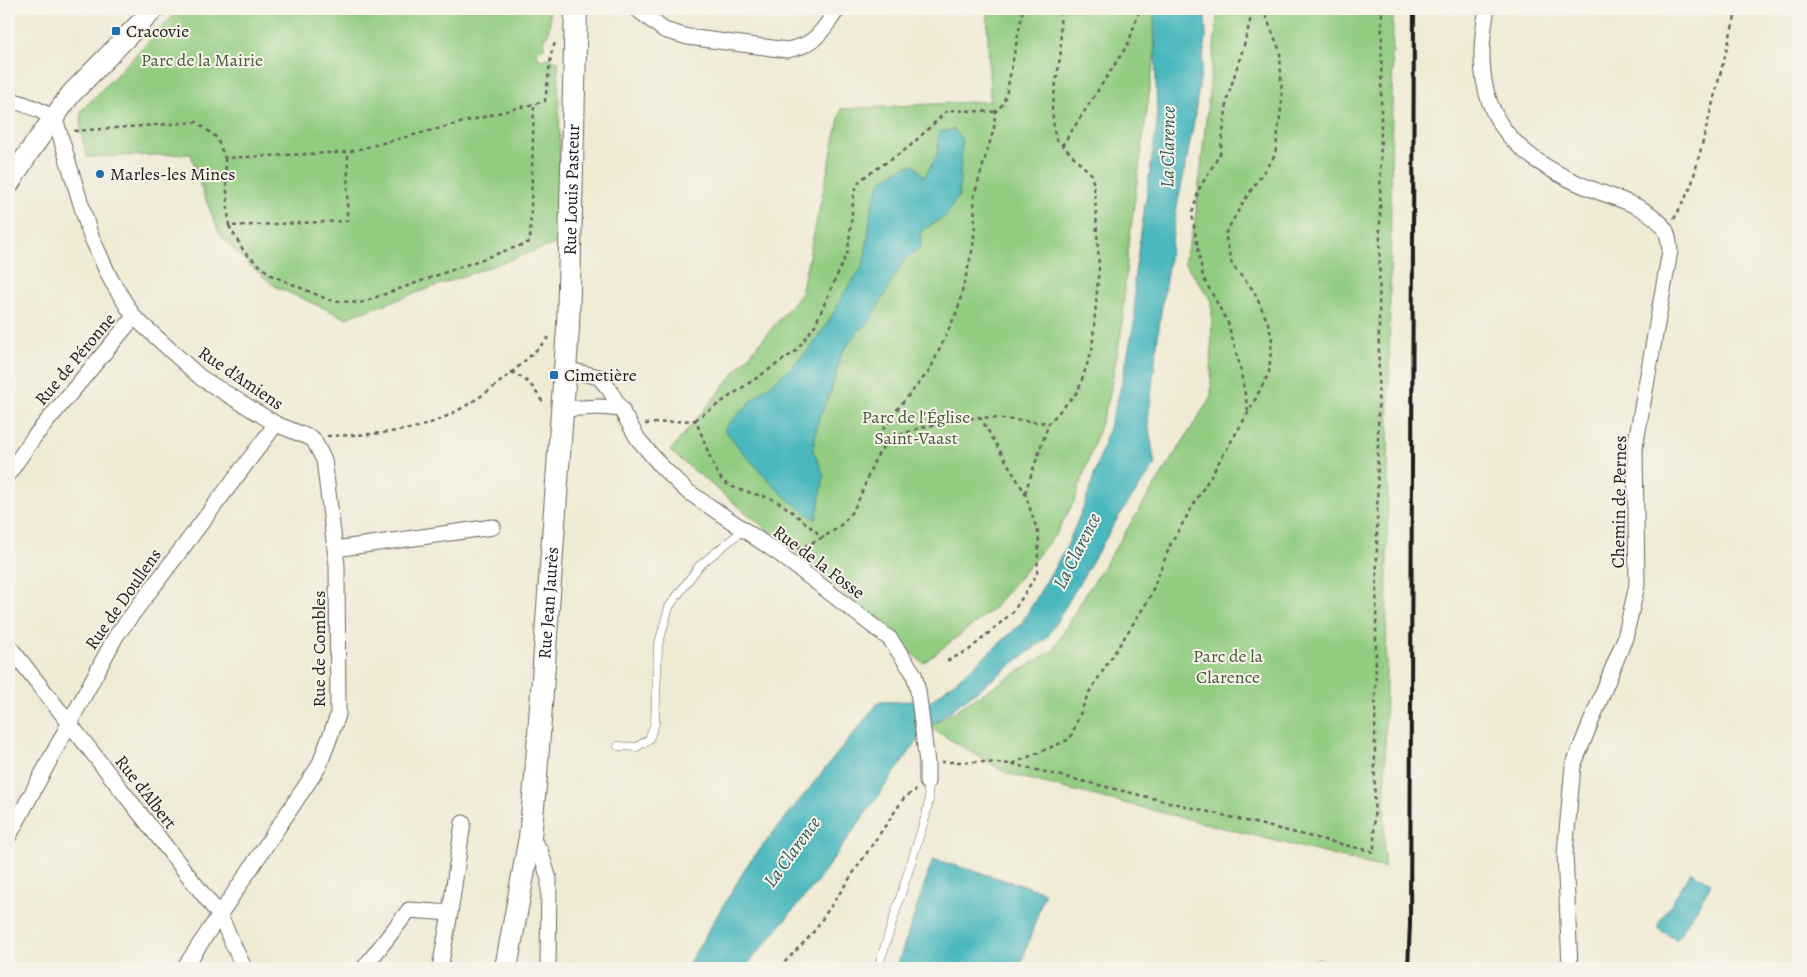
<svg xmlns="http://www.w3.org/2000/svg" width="1807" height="977" font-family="Alegreya,serif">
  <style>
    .green { fill: #92cc81; stroke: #57744e }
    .water { fill: #48b7be; stroke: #326a6d }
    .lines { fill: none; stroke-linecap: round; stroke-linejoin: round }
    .service-casing { stroke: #66645d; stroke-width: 9 }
    .minor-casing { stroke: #66645d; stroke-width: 17 }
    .tertiary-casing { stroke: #66645d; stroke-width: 22 }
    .secondary-casing { stroke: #66645d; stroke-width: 24 }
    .path { stroke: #66645d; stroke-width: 2.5; stroke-dasharray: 4 4; stroke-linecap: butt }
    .service { stroke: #fff; stroke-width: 8 }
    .minor { stroke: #fff; stroke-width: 15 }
    .tertiary { stroke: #fff; stroke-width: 20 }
    .secondary { stroke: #fff; stroke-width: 22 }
    .rail { stroke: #1c1c1c; stroke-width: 4 }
    .poi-dot { fill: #1f6fb2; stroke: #f7f3e8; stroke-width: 2 }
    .labels { text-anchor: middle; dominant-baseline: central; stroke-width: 4; stroke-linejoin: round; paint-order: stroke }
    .poi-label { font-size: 18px; fill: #1c1c1c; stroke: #f7f3e8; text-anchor: start }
    .park-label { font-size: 18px; fill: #455a3f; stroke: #f7f3e8 }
    .street-label { font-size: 18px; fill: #1c1c1c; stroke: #f7f3e8 }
    .water-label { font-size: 19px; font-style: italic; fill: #2e5a5d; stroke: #f7f3e8 }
  </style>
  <rect width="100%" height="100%" fill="#f7f3e8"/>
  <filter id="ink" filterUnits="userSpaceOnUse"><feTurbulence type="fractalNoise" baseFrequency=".02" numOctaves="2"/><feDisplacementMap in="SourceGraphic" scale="10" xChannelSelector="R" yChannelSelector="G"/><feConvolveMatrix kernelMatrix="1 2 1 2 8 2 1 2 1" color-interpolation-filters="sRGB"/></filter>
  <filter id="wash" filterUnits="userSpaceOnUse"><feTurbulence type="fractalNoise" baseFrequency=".0096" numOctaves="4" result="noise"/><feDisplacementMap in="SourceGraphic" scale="20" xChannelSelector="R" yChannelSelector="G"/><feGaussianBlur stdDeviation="1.12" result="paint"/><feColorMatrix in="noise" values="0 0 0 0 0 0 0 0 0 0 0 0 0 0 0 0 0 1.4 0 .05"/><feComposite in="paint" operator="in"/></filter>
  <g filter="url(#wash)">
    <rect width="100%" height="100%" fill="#f0ebd5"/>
    <path class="green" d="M180 9H549L550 21 548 35 544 37V48L536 51 540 60 548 58 558 61 560 152 557 243 346 318 276 287 248 264 220 235 200 185 191 154 87 157 81 133V111Z
      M987 9H1154L1155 51 1128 249 1122 326 1109 399 1075 500 1056 534 991 611 923 663 816 569 670 451 801 293 841 109 990 101Z
      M1218 9H1393L1384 868 1008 774 929 727 1053 650 1084 597 1211 397 1212 301 1184 262 1195 222Z"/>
    <path class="water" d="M1154 9H1205L1206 38 1193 127 1177 207 1160 319 1148 422 1155 465 1119 516 1047 638 929 727 916 743 816 883 745 968H686L748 864 879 702 912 701 927 704 974 666 1021 624 1067 546 1087 498 1119 395 1135 319 1134 280 1157 123Z
      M954 129 962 140 959 195 946 216 920 232 921 246 904 260 869 323 859 330 841 354 831 391 818 421 813 450 824 476 816 520 786 498 745 455 724 429 755 397 791 368 812 346 830 319 848 287 863 266 868 237 871 209 881 181 900 169 914 164 924 177 937 156 939 132Z
      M933 859 1045 892 1020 968H903L897 966Z
      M1691 872 1710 882V886L1679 937 1676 940 1658 928 1659 923Z"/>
  </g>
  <g filter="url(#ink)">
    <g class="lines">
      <g class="service-casing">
        <path id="service" d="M618 746 637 747 649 739 655 723 658 646 669 607 699 566 743 530
          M878 968 926 815 929 800 927 782
          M1319 968 1320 963"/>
      </g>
      <g class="minor-casing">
        <path id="minor" d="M637 9 664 30 688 37 787 50C817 45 821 31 838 9
          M1487 9C1467 107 1506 157 1597 191 1620 200 1650 207 1665 229 1669 235 1669 244 1670 251L1635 447 1637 585 1625 638 1573 766 1565 853 1570 968
          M9 99C25 105 48 110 57 125L90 234 111 280 134 317 201 378 276 424 313 439 324 460 337 565 338 715 319 766 184 968
          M565 369 599 377 609 389 638 439 661 466 687 491 781 555 890 639 914 674 918 691 927 763V782
          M562 409 600 407 622 409
          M9 473 34 437 134 317
          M335 549 493 527
          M9 646 220 916 244 968
          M9 836 116 636 276 424
          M530 837 540 850 549 879 548 968
          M364 968 409 910 450 913 463 823
          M440 968 450 913"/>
      </g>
      <g class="tertiary-casing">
        <path id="tertiary" d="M9 184 29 152 71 94 154 9"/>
      </g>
      <g class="secondary-casing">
        <g id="secondary">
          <path id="s1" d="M506 968 530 837 536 776 568 328 576 9"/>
        </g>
      </g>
      <path class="path" d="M74 131 197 122 217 138 225 158 348 152 545 101 552 49 557 40
        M1062 146 1128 44 1140 9
        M225 158 229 226 347 221 348 152
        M1674 219 1691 187 1737 9
        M229 226 245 253 271 275 329 300 360 303 530 242 534 104
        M511 372C526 378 533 386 541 400L544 401
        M1248 411 1240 367 1228 323 1203 277 1192 214 1199 189 1220 154 1228 96 1244 45 1253 9
        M695 420 796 351 815 325 848 251 854 193 860 180 908 148 948 110 995 112
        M645 424 695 420C704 437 711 466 722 480 731 490 759 494 772 499 784 503 812 529 824 538
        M327 436C358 435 388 434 418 427 466 414 516 372 549 337
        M886 444 881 432 899 407 930 370 958 309 973 247 975 226 974 196 994 128 995 112 1003 104 1007 91 1023 9
        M1025 493 1049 423 1078 391 1092 350 1099 267 1095 197 1092 175 1055 138 1052 108 1061 51 1060 9
        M797 549C834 534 851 524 865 484 870 471 876 454 886 444 905 426 954 422 980 417
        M947 661 969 650 1013 612 1037 574 1039 536 1025 493 980 417 1049 423
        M941 762H982L1012 764 1070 739 1088 694 1149 599 1171 543 1248 413 1269 373 1272 338 1268 323 1254 291 1232 265 1225 234 1244 201 1275 155 1282 101 1280 51 1263 9
        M1012 764 1374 852 1382 9
        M779 968 812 934 904 798 916 790"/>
      <use href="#service" class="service"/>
      <use href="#minor" class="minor"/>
      <use href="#tertiary" class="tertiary"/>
      <use href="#secondary" class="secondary"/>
      <path class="rail" d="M1408 968 1410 924 1414 9"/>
    </g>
  </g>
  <g class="poi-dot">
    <rect x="111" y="26" width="10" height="10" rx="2.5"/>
    <circle cx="100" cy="174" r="5"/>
    <rect x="549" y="370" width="10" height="10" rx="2.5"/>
  </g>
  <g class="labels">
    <g class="poi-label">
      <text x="126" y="31">Cracovie</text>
      <text x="110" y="174">Marles-les Mines</text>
      <text x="564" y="375">Cimetière</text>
    </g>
    <g class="park-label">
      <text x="202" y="60">Parc de la Mairie</text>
      <text x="916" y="417">Parc de l'Église<tspan x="916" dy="21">Saint-Vaast</tspan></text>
      <text x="1228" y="656">Parc de la<tspan x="1228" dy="21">Clarence</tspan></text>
    </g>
    <g class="street-label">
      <text stroke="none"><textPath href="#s1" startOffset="782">Rue Louis Pasteur</textPath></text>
      <text transform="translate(75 359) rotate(-50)">Rue de Péronne</text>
      <text transform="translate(241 378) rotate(34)">Rue d'Amiens</text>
      <text transform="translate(1619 502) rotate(-89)">Chemin de Pernes</text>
      <text transform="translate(819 562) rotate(37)">Rue de la Fosse</text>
      <text transform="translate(123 599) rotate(-55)">Rue de Doullens</text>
      <text stroke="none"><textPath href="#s1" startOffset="368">Rue Jean Jaurès</textPath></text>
      <text transform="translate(319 649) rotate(-90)">Rue de Combles</text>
      <text transform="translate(146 792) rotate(52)">Rue d'Albert</text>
    </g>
    <g class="water-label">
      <text transform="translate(1168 147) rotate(-89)">La Clarence</text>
      <text transform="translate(1077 551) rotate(-63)">La Clarence</text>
      <text transform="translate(792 852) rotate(-54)">La Clarence</text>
    </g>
  </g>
  <rect width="1807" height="977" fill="none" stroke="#f7f3e8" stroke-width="30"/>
</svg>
